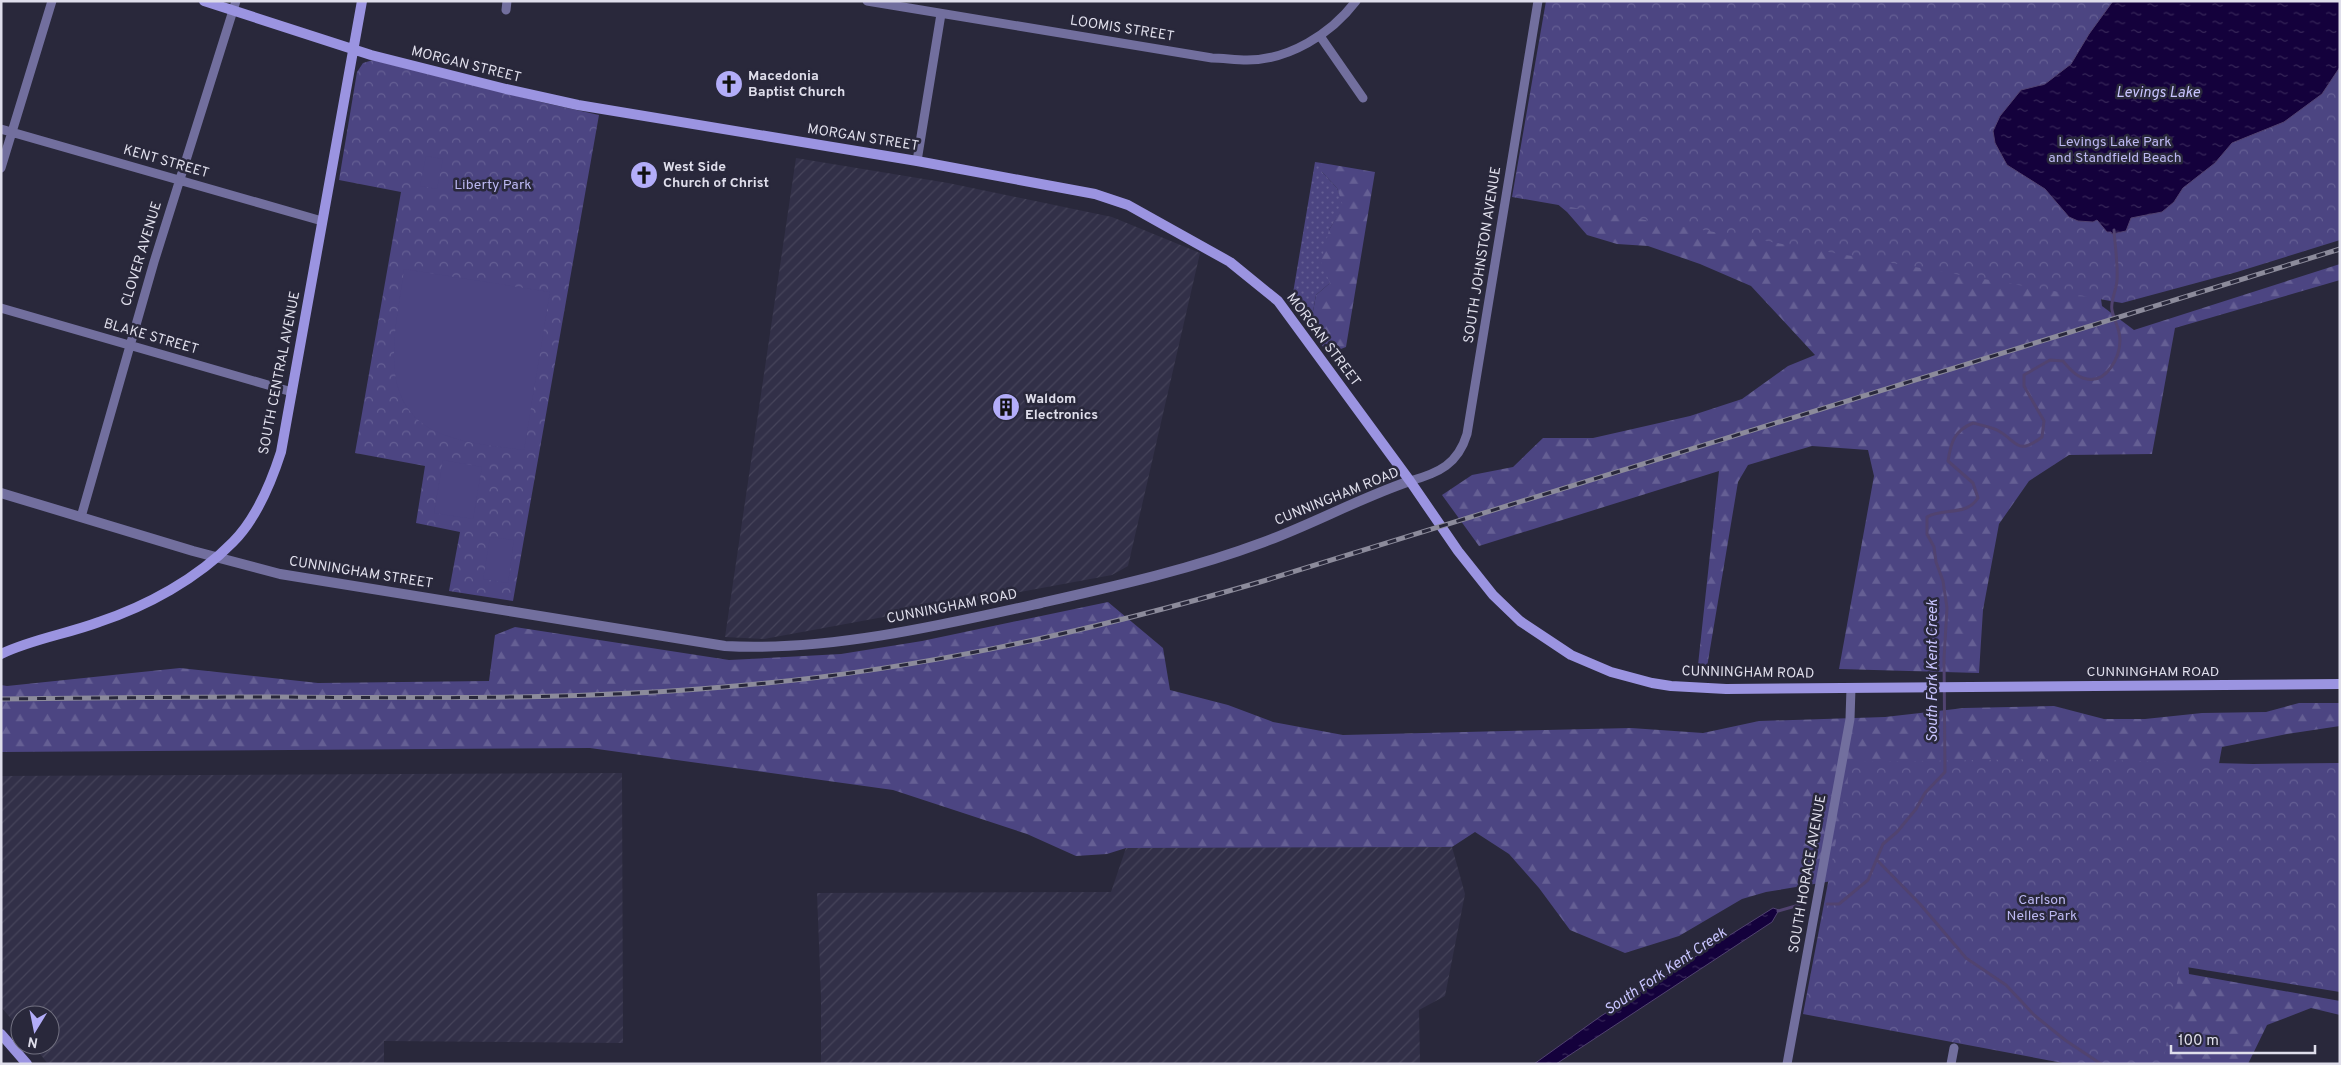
<svg xmlns="http://www.w3.org/2000/svg" width="2341" height="1065" font-family="Overpass,sans-serif">
  <style>
    .industrial { fill: url(#industrial-furrows) }
    .grass { fill: url(#grass-dots) }
    .forest { fill: url(#forest-firs) }
    .park { fill: url(#park-crowns) }
    .garden { fill: #4c4582 }
    .water { fill: url(#water-ripples); stroke: #514370 }
    .lines { fill: none; stroke-linecap: round; stroke-linejoin: round }
    .stream { stroke: #514370; stroke-width: 3 }
    .minor { stroke: #726f9e; stroke-width: 9 }
    .tertiary { stroke: #726f9e; stroke-width: 10 }
    .secondary { stroke: #9b94e1; stroke-width: 10 }
    .rail-casing { stroke: #8c8b9b; stroke-width: 5 }
    .rail { stroke: #29283b; stroke-width: 3; stroke-dasharray: 9; stroke-linecap: butt }
    .labels { text-anchor: middle; dominant-baseline: central; stroke-width: 5; stroke-linejoin: round; paint-order: stroke }
    .street-label { font-size: 14px; fill: #dfdeeb; stroke: #29283b }
    .poi-label { font-size: 14px; font-weight: bold; fill: #dfdeeb; stroke: #29283b; text-anchor: start }
    .park-label { font-size: 14px; fill: #bcb8f1; stroke: #29283b }
    .water-label { font-size: 15px; font-style: italic; fill: #c8c4fe; stroke: #29283b }
  </style>
  <defs>
    <pattern id="industrial-furrows" width="10" height="10" patternUnits="userSpaceOnUse" patternTransform="scale(1.25)"><rect width="10" height="10" fill="#323048"/><path d="M-1 1l2-2M0 10L10 0M9 11l2-2" fill="none" stroke="#46445a"/></pattern>
    <pattern id="grass-dots" width="8" height="8" patternUnits="userSpaceOnUse" patternTransform="scale(1.25)"><rect width="8" height="8" fill="#4c4582"/><path d="M2 2h.1M6 6h.1" fill="none" stroke="#655f94" stroke-width="1.8" stroke-linecap="round"/></pattern>
    <pattern id="forest-firs" width="22" height="20" patternUnits="userSpaceOnUse" patternTransform="scale(1.25)"><rect width="22" height="20" fill="#4c4582"/><path d="M5 1l3.5 6h-7zM16 11l3.5 6h-7z" fill="#655f94"/></pattern>
    <pattern id="park-crowns" width="20" height="18" patternUnits="userSpaceOnUse" patternTransform="scale(1.25)"><rect width="20" height="18" fill="#4c4582"/><path d="M2 6a3 3 0 1 1 6 0M12 15a3 3 0 1 1 6 0" fill="none" stroke="#655f94"/></pattern>
    <pattern id="water-ripples" width="26" height="14" patternUnits="userSpaceOnUse" patternTransform="scale(1.25)"><rect width="26" height="14" fill="#14013c"/><path d="M2 4q2-2 4 0t4 0M15 11q2-2 4 0t4 0" fill="none" stroke="#362658"/></pattern>
  </defs>
  <rect width="100%" height="100%" fill="#29283b"/>
  <path class="industrial" d="M796 158 948 183 1112 217 1200 253 1128 566 1112 575 764 639 725 637Z
    M622 773 623 1043 384 1041V1064H48L33 1045H50V1015H20V1029L1 1007V776Z
    M1452 847 1465 894 1445 996 1419 1010 1420 1064H821V997L817 893 1111 892 1126 848Z"/>
  <path class="grass" d="M1315 162 1322 163V172L1337 188 1344 206 1329 230 1330 283 1316 295 1310 328 1291 305Z"/>
  <path class="forest" d="M1322 163 1375 172 1346 347 1328 354 1310 328 1316 295 1330 283 1321 262 1329 230 1343 206 1337 188 1322 172Z
    M1543 192 2098 278 2102 306 2134 330 2340 264V280L2175 328 2152 454 2069 455 2029 481 1999 524 1983 610 1979 673 1839 669 1874 476 1868 450 1812 446 1748 465 1738 482 1706 673 1698 665 1719 471 1479 546 1442 495 1472 475 1513 467 1543 438H1593L1690 416 1742 399 1788 366 1815 355 1751 286 1700 264 1648 246 1617 244 1587 235 1567 212Z
    M1108 602 1163 648 1170 690 1228 705 1273 722 1343 735 1631 728 1703 733 1759 721 1885 717 1964 708 2054 706 2104 719H2145L2202 713 2266 712 2299 703H2340V726L2287 734 2222 747 2186 945 2189 974 2340 1001V1015L2311 1008 2267 1025 2248 1064H2134L1844 879 1766 892 1742 899 1679 936 1625 953 1570 930 1539 888 1509 854 1475 832 1452 847 1126 848 1107 854 1076 856 1027 834 893 790 590 748 1 752V685L7 686 180 668 318 683 489 681 495 635 515 627 729 660 841 654 922 641Z"/>
  <path class="park" d="M1546 1H2340V240L2237 272 2122 303 1512 197Z
    M373 60 545 103 599 115 513 601 449 591 460 532 416 523 425 466 355 453 401 192 339 180 357 72 363 63Z
    M2060 759 2253 764 2340 763V992L2180 966 2163 1064H2068L1803 1014 1851 762Z"/>
  <path class="garden" d="M426 156 443 159 437 189 420 186Z
    M404 269 550 292 524 450C495 446 462 444 435 431 373 401 398 322 404 269Z
    M443 460 482 467 473 519 434 513Z
    M490 537 514 540 508 583 483 579Z"/>
  <path class="water" d="M2113 1H2340V67L2322 94 2284 122 2232 143 2215 163 2183 188 2174 202 2162 212 2131 218 2126 231 2112 234 2111 232H2107L2097 220 2093 222 2078 221 2069 217 2045 189 2007 165 1995 143 1993 131 2000 116 2021 90 2045 84 2071 64 2089 34Z
    M1773 908 1779 910 1772 922 1556 1064H1534L1601 1016Z"/>
  <g class="lines">
    <path class="stream" d="M1877 860 1920 904 1966 958 2006 985 2034 1015 2065 1040 2101 1064
      M1827 904H1839L1868 880 1883 844 1897 832 1916 809 1925 793 1945 772 1944 658 1947 608 1943 581 1936 562 1934 547 1927 534V517C1943 507 1966 517 1978 498L1973 483 1948 461C1951 442 1954 431 1973 423 1981 425 1990 427 1997 430 2017 440 2016 457 2042 437L2044 421 2024 386V375L2050 360 2063 361C2069 368 2076 377 2087 379 2107 383 2120 357 2120 340 2120 328 2114 321 2112 310 2110 301 2117 289 2117 280 2118 264 2115 246 2114 230
      M1778 911 1799 905"/>
    <path class="minor" d="M867 1 1212 58C1223 58 1235 60 1247 60 1289 60 1331 34 1356 1
      M506 10 507 1
      M1320 36 1363 98
      M1 129 322 221
      M917 161 941 14
      M1 168 52 1
      M1 308 292 392
      M1410 481C1439 473 1458 464 1467 434L1538 1
      M81 517 154 262 236 1
      M1787 1064 1850 719 1851 688
      M1951 1064 1954 1048"/>
    <path class="tertiary" d="M1 493 193 551 280 574 725 646C826 652 943 625 1041 603 1116 586 1192 569 1264 542 1313 524 1360 498 1410 481"/>
    <path class="secondary" d="M204 1 371 55 506 89 578 105 917 161 1095 194 1128 205 1230 262 1278 301 1410 481 1458 551 1493 595 1520 621 1571 655 1611 672 1652 683 1671 686 1726 689 2340 684
      M1 654C32 639 67 634 99 622 147 606 197 579 233 542 256 519 271 483 281 452L362 1
      M1 1034 27 1064"/>
    <g class="rail-casing">
      <path id="rail" d="M1 699C93 698 184 697 276 697 429 698 582 700 735 686 914 671 1088 632 1260 582L2340 249"/>
    </g>
    <use href="#rail" class="rail"/>
  </g>
  <defs>
    <g id="church-disc" transform="scale(1.4375)"><circle r="9.5" fill="#b3adf9" stroke="#29283b"/><path d="M-1.2-6h2.4v3.5h3.3v2.4h-3.3V6h-2.4V-.1h-3.3v-2.4h3.3Z" fill="#111"/></g>
    <g id="building-disc" transform="scale(1.4375)"><circle r="9.5" fill="#b3adf9" stroke="#29283b"/><path d="M-4-6H4V6H1V3H-1V6H-4ZM-2.5-4.3h1.7v1.8h-1.7ZM.8-4.3h1.7v1.8H.8ZM-2.5-1h1.7V.8h-1.7ZM.8-1h1.7V.8H.8Z" fill="#111"/></g>
  </defs>
  <g fill-rule="evenodd">
    <use href="#church-disc" x="729" y="84"/>
    <use href="#church-disc" x="644" y="175"/>
    <use href="#building-disc" x="1006" y="407"/>
  </g>
  <g class="labels">
    <g class="street-label">
      <text transform="translate(1122 29) rotate(9)">LOOMIS STREET</text>
      <text transform="translate(466 65) rotate(14)">MORGAN STREET</text>
      <text transform="translate(863 138) rotate(9)">MORGAN STREET</text>
      <text transform="translate(166 162) rotate(16)">KENT STREET</text>
      <text transform="translate(142 254) rotate(-73)">CLOVER AVENUE</text>
      <text transform="translate(1483 255) rotate(-81)">SOUTH JOHNSTON AVENUE</text>
      <text transform="translate(151 337) rotate(16)">BLAKE STREET</text>
      <text transform="translate(1323 340) rotate(53)">MORGAN STREET</text>
      <text transform="translate(280 373) rotate(-79)">SOUTH CENTRAL AVENUE</text>
      <text transform="translate(1337 497) rotate(-22)">CUNNINGHAM ROAD</text>
      <text transform="translate(361 573) rotate(9)">CUNNINGHAM STREET</text>
      <text transform="translate(952 607) rotate(-11)">CUNNINGHAM ROAD</text>
      <text x="2153" y="672">CUNNINGHAM ROAD</text>
      <text transform="translate(1748 673) rotate(1)">CUNNINGHAM ROAD</text>
      <text transform="translate(1808 874) rotate(-80)">SOUTH HORACE AVENUE</text>
    </g>
    <g class="poi-label">
      <text x="748" y="76">Macedonia<tspan x="748" dy="16">Baptist Church</tspan></text>
      <text x="663" y="167">West Side<tspan x="663" dy="16">Church of Christ</tspan></text>
      <text x="1025" y="399">Waldom<tspan x="1025" dy="16">Electronics</tspan></text>
    </g>
    <g class="park-label">
      <text x="2115" y="142">Levings Lake Park<tspan x="2115" dy="16">and Standfield Beach</tspan></text>
      <text x="493" y="185">Liberty Park</text>
      <text x="2042" y="900">Carlson<tspan x="2042" dy="16">Nelles Park</tspan></text>
    </g>
    <g class="water-label">
      <text x="2158" y="93">Levings Lake</text>
      <text transform="translate(1933 671) rotate(-90)">South Fork Kent Creek</text>
      <text transform="translate(1666 972) rotate(-34)">South Fork Kent Creek</text>
    </g>
  </g>
  <rect width="2341" height="1065" fill="none" stroke="#dfdeeb" stroke-width="5"/>
  <g transform="translate(35 1030) rotate(190)"><circle r="24" fill="#29283b" stroke="#727181"/>
  <path d="M0-4L9 19L0 12L-9 19Z" fill="#b3adf9"/>
  <text y="-8" font-size="14" font-weight="bold" text-anchor="middle" fill="#dfdeeb">N</text>
  </g>
  <path d="M2171 1045v8h144v-8" fill="none" stroke="#dfdeeb" stroke-width="2.5"/>
  <text x="2178" y="1045" font-size="15" fill="#dfdeeb" stroke="#29283b" stroke-width="4" paint-order="stroke">100 m</text>
</svg>
